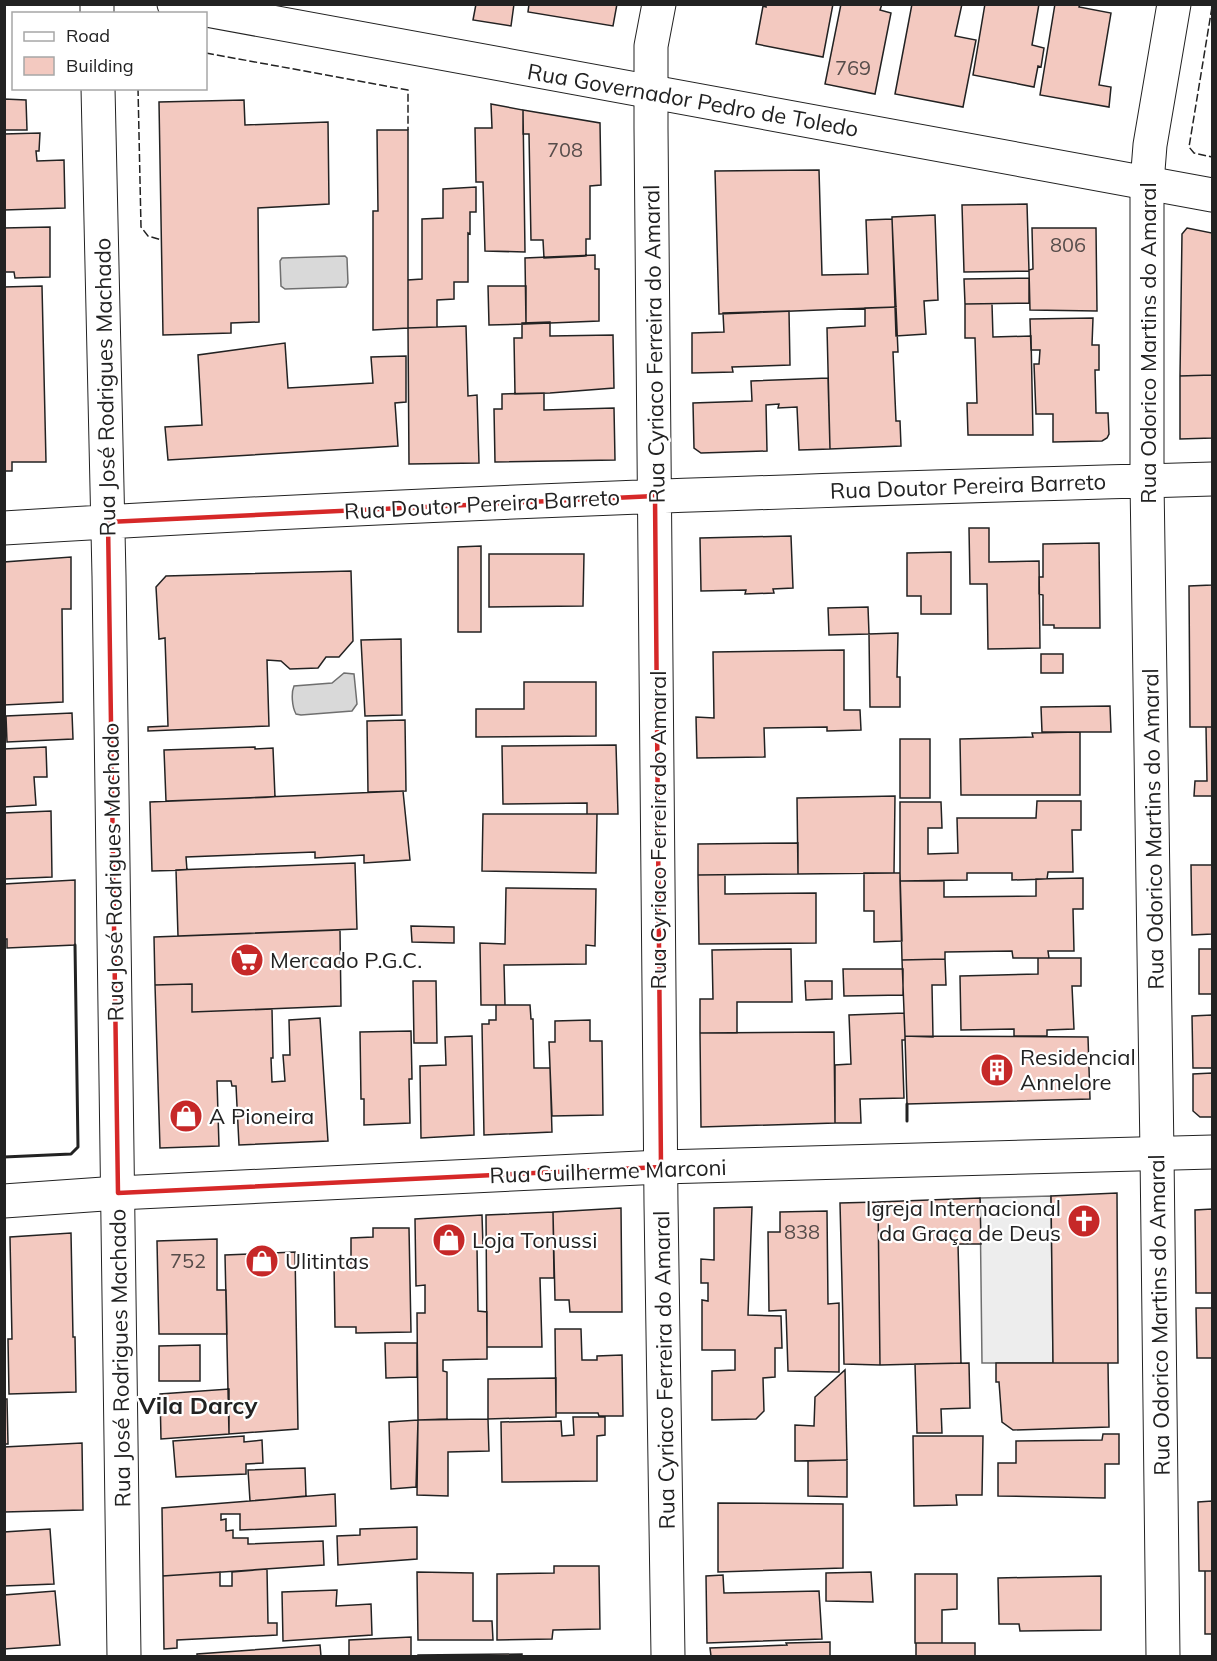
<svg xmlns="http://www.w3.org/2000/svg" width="1217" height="1661" font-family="Mulish,sans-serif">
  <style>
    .parking { fill: #ededed; stroke: #6f6f6f; stroke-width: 1.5 }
    .water { fill: #d9d9d9; stroke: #6f6f6f; stroke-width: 1.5 }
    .building { fill: #f3c9c0; stroke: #222; stroke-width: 1.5 }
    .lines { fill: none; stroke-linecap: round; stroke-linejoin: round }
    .minor-casing { stroke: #222; stroke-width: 35 }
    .major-casing { stroke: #222; stroke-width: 35 }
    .minor { stroke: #fff; stroke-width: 33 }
    .major { stroke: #fff; stroke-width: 33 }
    .fence { stroke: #222; stroke-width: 1.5; stroke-dasharray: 8 3; stroke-linecap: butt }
    .wall { stroke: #222; stroke-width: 3 }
    .marked { fill: none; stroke: #d62828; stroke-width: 4.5; stroke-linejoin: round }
    .labels { text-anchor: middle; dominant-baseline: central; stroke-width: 4.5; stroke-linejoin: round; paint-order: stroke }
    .number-label { font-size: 20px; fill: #564c4a }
    .street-label { font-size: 22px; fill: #222; stroke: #fff }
    .poi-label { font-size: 22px; fill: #222; stroke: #fff; text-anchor: start }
    .neighbourhood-label { font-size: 24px; font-weight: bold; fill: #222; stroke: #fff }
  </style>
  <rect width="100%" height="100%" fill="#fff"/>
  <path class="parking" d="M1051 1196 1053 1363H982L980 1198Z"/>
  <path class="water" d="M345 256 347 258 348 283 346 287 285 289 281 286 280 261 282 258Z
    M344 673 354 674 357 704 352 711 301 715 296 714C292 707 291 693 294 686L332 683Z"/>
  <path class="building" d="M476 4H514L511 26 473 20Z
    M529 4H617L613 26 528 12Z
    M766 4H833L823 57 756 44 763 6 766 7Z
    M841 4H882L880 10 891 13 875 94 825 84Z
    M912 4H962L955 36 976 40 963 107 895 94Z
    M985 4H1039L1032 45 1044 48 1041 67 1038 66 1034 87 973 75Z
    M1055 4H1080L1079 7 1111 13 1099 85 1111 87 1109 107 1040 95Z
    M4 99 26 100 27 130H4Z
    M244 100 245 125 328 122 329 204 258 208 259 322 231 323V333L163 335 159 102Z
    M491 104 523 110 525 252 485 251 483 182H476L475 128H492Z
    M523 110 600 123 601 185 590 186V239H586V256L544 258 543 240H531L529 134H523Z
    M377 130H408V328L373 330V211H378Z
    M40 133 39 151H36L37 161 64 160 65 208 4 210V134Z
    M819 170 822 275 868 274 866 220 892 219 896 307 719 314 715 171Z
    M476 187V212H470V234L468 233V282H454V299L437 300V327L408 328V280L422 279V219L443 218V189Z
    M1027 204 1029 271 964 272 962 205Z
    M935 215 938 300 924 301 926 334 896 336 892 217Z
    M50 227V277L15 278 14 272H4V228Z
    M1032 228H1096L1097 311 1030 310 1029 270 1033 269Z
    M1187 228 1212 233V375L1180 376 1182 234Z
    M595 255V269H599V321L526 324 525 258Z
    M1029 278V303L965 304 964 279Z
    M42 286 46 462H12V471H4V287Z
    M488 286H526V324L489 325Z
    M965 304H992L993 337 1031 336 1033 435H968L967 403H977L975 338H965Z
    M896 307 898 352H893L896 421H900L901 446 830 449 827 328 865 326V308Z
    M789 311 790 365 732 367 733 372 692 373V333L724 332 723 313Z
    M1093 318 1092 345H1099V370H1095L1096 413H1108L1109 434 1107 438 1102 441 1053 442V414H1036L1034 364H1039L1040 350H1031L1030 319Z
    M550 322V336L613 335 614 388 550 393 515 394 514 338H522V323Z
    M466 326 468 396 477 395 479 463 409 464 408 328Z
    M285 343 288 388 373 383 371 357 406 356V402L395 403 398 446 168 460 165 427 202 425 198 355Z
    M1212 375V438L1180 439V376Z
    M828 378 830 449 799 450 797 407 778 408 779 404 766 405 767 451 701 453 694 448 693 403 752 401 751 381Z
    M544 393V410L614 408 615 460 495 462 494 409H502V394Z
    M969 528H989V562L1039 561 1040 648 988 649 987 584H970Z
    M791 536 793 588 773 589 774 593 745 594 746 590 701 591 700 538Z
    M1099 543 1100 628H1054V625H1043V595L1039 594V577H1043V544Z
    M481 546V632H458V547Z
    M951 552V614H921V596H907V553Z
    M1212 553V727H1190L1189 586 1212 585Z
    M489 554H584L583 606 489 607Z
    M71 557V609H62L63 702 4 705V562Z
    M351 571 353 641 339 657H326L318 668 290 669 281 661 267 660 269 726 148 731V727L168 726 165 638 159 639 156 587 166 576Z
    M868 607 869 634 829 635 828 608Z
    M898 633 897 677H900V707H870L869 634Z
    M401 639 402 715 365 716 361 640Z
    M844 650V710H860L861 730 827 731V727L764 728 765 757 697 758 696 717 714 718 713 652Z
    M1041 654H1063V673H1041Z
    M524 682H596V736L476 737V709H524Z
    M1110 706 1111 732H1042L1041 707Z
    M72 713 73 739 7 742 6 716Z
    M405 720 406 791 368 792 367 721Z
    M1206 727H1212V796H1194L1195 781H1207Z
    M1080 732V795H961L960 739 1033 737 1032 733Z
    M900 739H930V798H900Z
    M616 745 618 814H587V803L503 804 502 746Z
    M46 747 47 777H34L36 805 4 807V749Z
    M255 747V749L273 748 275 797 166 801 164 750Z
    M403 791 410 860 364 863V855L315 858V852L186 857 187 870 152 871 150 802Z
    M895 796 894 873 798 874 797 798Z
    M1037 801H1081V830H1072L1073 872H1048L1047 879 1012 880V873H967V880L900 881V802H941L942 828H928V854L958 853 957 818H1036Z
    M51 811 52 877 4 879V813Z
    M483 814H597L596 873 482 871Z
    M798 843V874L698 875V844Z
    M355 863 357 929 178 936 176 870Z
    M1191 865H1212V934L1192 935Z
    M864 873H900L902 941 874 942V911H864Z
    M698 875H725V894L816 893V943L699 944Z
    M1083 878V909H1073L1074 951H1048L1049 958H1013L1012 951 945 952V959L902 960 900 881H944V897L1036 896V879Z
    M75 880V945L7 948V939H4V884Z
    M506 888 596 889 595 946 586 945V964L504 965 505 1005H481L480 943 505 944Z
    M411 926 454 927V943L412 942Z
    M340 930 341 1006 192 1012V984L155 985 154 937Z
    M791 949 792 1002H737V1033H700V999H713L712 950Z
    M1199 949H1212V994H1199Z
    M1038 958H1081V986H1072L1074 1029 1047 1030V1036H1014V1029L961 1030 960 976 1038 974Z
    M945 959 946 985H932L933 1037 905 1036 902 960Z
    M843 969H903V995L844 996Z
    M413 981H436L437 1043H414Z
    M805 981H832V999L806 1000Z
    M192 984V1012L272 1009 273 1058H271L272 1082 285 1081 283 1055H290L289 1020 320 1018 328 1141 239 1145 236 1086H232L231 1081H217L219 1146 160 1148 155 985Z
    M496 1005H530L531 1019H533L534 1068H550L552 1132 484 1135 482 1024H489V1020H496Z
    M904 1013 905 1036V1040H902L904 1098 860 1099 861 1123H835V1065L851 1064 849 1015Z
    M1212 1015V1068H1193L1192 1016Z
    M590 1020V1041H602L603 1115 552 1116 549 1042H555V1021Z
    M411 1031 412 1079H409L410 1123 364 1125V1099H361L360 1032Z
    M834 1032 835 1123 701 1127 700 1033Z
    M472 1036 474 1135 421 1138 420 1066 446 1065 445 1037Z
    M905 1036 1088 1037 1090 1099 907 1104Z
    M1212 1073V1117H1200L1193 1111V1074Z
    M1117 1193 1118 1363H1053L1051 1196Z
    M980 1198 981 1244H958L961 1363 880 1365 878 1202Z
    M878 1202 880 1365 844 1364 840 1203Z
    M752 1207 748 1315 781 1316 782 1348H775V1377L763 1378 764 1411 756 1419 712 1420V1371L735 1370V1350H702V1300L708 1301V1283H701V1259L714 1260V1208Z
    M621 1208 622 1312H570L569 1300H555L553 1212Z
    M1212 1209V1293H1196L1195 1210Z
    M827 1211 828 1304 839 1303V1372L788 1371 786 1310 769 1311 768 1232H780V1212Z
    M553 1212 554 1278H540L542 1347H487L486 1215Z
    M482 1215 483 1247H477L478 1311 487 1312V1359L443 1360V1371L447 1372V1419L418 1420 417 1313H425V1285L416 1286 415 1219Z
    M373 1228H409L411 1332 356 1333V1327H335L334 1263H351V1238L373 1237Z
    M71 1233 73 1337H75L76 1392 9 1394 8 1339H12L10 1237Z
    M217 1239V1290H226L227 1334H159L157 1241Z
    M295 1252 298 1429 229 1434 225 1255Z
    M1196 1308H1212V1358H1197Z
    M555 1329H581L582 1360H597V1356L622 1355 623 1416H599L598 1413H556Z
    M385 1343H417V1377L386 1378Z
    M200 1345V1381H159V1346Z
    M969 1363 970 1408 941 1409 942 1433H917L915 1364Z
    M996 1363H1108L1109 1427 1013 1430 1002 1422 999 1382H996Z
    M845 1370 847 1460 795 1461V1425L814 1426 815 1397Z
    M556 1378V1417L488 1419V1379Z
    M229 1389V1434L161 1439 160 1394Z
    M4 1399H7L8 1444H4Z
    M573 1417H605V1435L597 1436V1481L502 1482 501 1422 561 1421 562 1436 574 1435Z
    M488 1419 489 1451 448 1452V1496L417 1495 418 1420Z
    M418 1420 416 1487 391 1489 389 1422Z
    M1103 1434H1119V1464H1105V1498L998 1496V1463H1016V1441L1102 1440Z
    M244 1436V1442L262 1440 263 1463 246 1464V1474L176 1477 173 1441Z
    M913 1436H983L982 1495H956L957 1505 914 1506Z
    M82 1443 83 1510 4 1512V1447Z
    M847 1460V1497L808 1496V1461Z
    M305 1468 306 1496 250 1501 248 1470Z
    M335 1494 336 1526 240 1530V1514H221V1520L226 1519V1531L233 1530V1538H248V1544L323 1541 324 1565 163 1576 162 1508Z
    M1212 1501V1571H1199L1198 1502Z
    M718 1503 843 1504V1568L718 1572Z
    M417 1527V1559L338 1565 337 1536 360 1535V1529Z
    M50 1529 54 1584 4 1586V1532Z
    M554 1566H599L600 1629 553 1630 552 1639 497 1640V1574L554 1573Z
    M267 1569 268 1623H277V1635L177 1640V1648L164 1649 163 1576 220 1572V1586H232V1572Z
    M1205 1571H1212V1634H1205Z
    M417 1572 473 1573V1621H492L493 1640H418Z
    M871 1572 873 1602 826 1601V1573Z
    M915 1574H957V1609L942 1610V1643H915Z
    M723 1575 724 1593 819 1591 822 1639 707 1643 706 1576Z
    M1101 1576V1630L1020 1631 1019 1624H999L998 1578Z
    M337 1590 336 1606 371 1604 372 1635 283 1641 282 1592Z
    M55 1591 60 1645 4 1649V1595Z
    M411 1637V1656H349V1640Z
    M830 1642V1656H711L710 1648 787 1645 786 1643Z
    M916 1643H975V1656H916Z
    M320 1645 321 1656H197V1654Z
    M522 1654V1656H418V1655Z"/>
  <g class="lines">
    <g class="minor-casing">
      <path id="minor" d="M97 4V14
        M659 4 651 46V128L661 1204 668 1656
        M98 88 109 576 124 1656
        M4 528C407 503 810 490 1212 479
        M1163 1656 1157 1154 1147 481V183L1150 145 1174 4"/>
    </g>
    <g class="major-casing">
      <path id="major" d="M174 4 1212 195
        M4 1201 118 1193 661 1167 1212 1152"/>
    </g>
    <use href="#minor" class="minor"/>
    <use href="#major" class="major"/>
    <path class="fence" d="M1212 7 1189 147 1194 153 1212 157
      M206 53 408 90V130
      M138 88 141 227 148 236 162 240"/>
    <path class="wall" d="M907 1104V1121
      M4 1157 71 1154 78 1147 75 945"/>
  </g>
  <path class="marked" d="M655 496 661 1167 118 1193 108 522Z"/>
  <defs>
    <g id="supermarket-disc" transform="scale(1.725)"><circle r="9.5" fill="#c62828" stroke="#fff"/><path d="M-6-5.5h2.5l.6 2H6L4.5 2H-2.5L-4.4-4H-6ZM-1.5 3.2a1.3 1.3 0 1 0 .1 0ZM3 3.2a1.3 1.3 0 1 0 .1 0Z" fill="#fff"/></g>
    <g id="building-disc" transform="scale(1.725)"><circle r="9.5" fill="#c62828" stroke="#fff"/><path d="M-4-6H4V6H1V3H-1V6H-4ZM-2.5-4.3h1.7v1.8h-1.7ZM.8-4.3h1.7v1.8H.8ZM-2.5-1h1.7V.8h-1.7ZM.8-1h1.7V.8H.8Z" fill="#fff"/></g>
    <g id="shop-disc" transform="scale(1.725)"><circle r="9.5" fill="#c62828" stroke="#fff"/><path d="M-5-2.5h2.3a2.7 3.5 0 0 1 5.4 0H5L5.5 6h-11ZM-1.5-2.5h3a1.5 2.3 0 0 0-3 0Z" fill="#fff"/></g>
    <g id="church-disc" transform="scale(1.725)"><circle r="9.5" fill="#c62828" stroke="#fff"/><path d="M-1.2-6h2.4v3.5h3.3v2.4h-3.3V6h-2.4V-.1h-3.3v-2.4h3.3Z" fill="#fff"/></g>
  </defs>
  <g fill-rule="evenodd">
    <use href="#supermarket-disc" x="247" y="960"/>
    <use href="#building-disc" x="997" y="1070"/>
    <use href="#shop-disc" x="186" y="1116"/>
    <use href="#church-disc" x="1084" y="1221"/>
    <use href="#shop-disc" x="449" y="1240"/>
    <use href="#shop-disc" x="262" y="1261"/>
  </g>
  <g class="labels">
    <g class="number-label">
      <text x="853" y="67">769</text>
      <text x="565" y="149">708</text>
      <text x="1068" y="244">806</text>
      <text x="802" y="1231">838</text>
      <text x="188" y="1260">752</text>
    </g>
    <g class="street-label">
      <text transform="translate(693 100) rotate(10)">Rua Governador Pedro de Toledo</text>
      <text transform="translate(1148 343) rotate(-90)">Rua Odorico Martins do Amaral</text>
      <text transform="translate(654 344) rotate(-91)">Rua Cyriaco Ferreira do Amaral</text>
      <text transform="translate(105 387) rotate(-91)">Rua José Rodrigues Machado</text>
      <text transform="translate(968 486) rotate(-2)">Rua Doutor Pereira Barreto</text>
      <text transform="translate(482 504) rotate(-3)">Rua Doutor Pereira Barreto</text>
      <text transform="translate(1153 829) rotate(-91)">Rua Odorico Martins do Amaral</text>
      <text transform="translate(658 830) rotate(-90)">Rua Cyriaco Ferreira do Amaral</text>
      <text transform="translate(113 872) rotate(-91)">Rua José Rodrigues Machado</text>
      <text transform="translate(608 1171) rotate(-2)">Rua Guilherme Marconi</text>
      <text transform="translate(1159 1315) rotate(-91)">Rua Odorico Martins do Amaral</text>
      <text transform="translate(120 1358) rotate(-91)">Rua José Rodrigues Machado</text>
      <text transform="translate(664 1370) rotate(-91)">Rua Cyriaco Ferreira do Amaral</text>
    </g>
    <g class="poi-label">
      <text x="270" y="960">Mercado P.G.C.</text>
      <text x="1020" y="1057">Residencial<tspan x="1020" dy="25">Annelore</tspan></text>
      <text x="209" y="1116">A Pioneira</text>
      <text x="1061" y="1208" text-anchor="end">Igreja Internacional<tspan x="1061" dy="25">da Graça de Deus</tspan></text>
      <text x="472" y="1240">Loja Tonussi</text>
      <text x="285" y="1261">Ulitintas</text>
    </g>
    <g class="neighbourhood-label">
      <text x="198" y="1405">Vila Darcy</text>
    </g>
  </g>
  <rect width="1217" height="1661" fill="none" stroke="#222222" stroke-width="12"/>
  <rect x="12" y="12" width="195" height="78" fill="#ffffff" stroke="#a7a7a7" stroke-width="1.5"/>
  <rect x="24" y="32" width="30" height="9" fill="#ffffff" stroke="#a7a7a7" stroke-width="1.5"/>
  <text x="66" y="42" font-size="18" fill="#222222">Road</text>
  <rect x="24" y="57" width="30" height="18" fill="#f3c9c0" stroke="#a7a7a7" stroke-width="1.5"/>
  <text x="66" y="72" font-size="18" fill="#222222">Building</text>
</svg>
